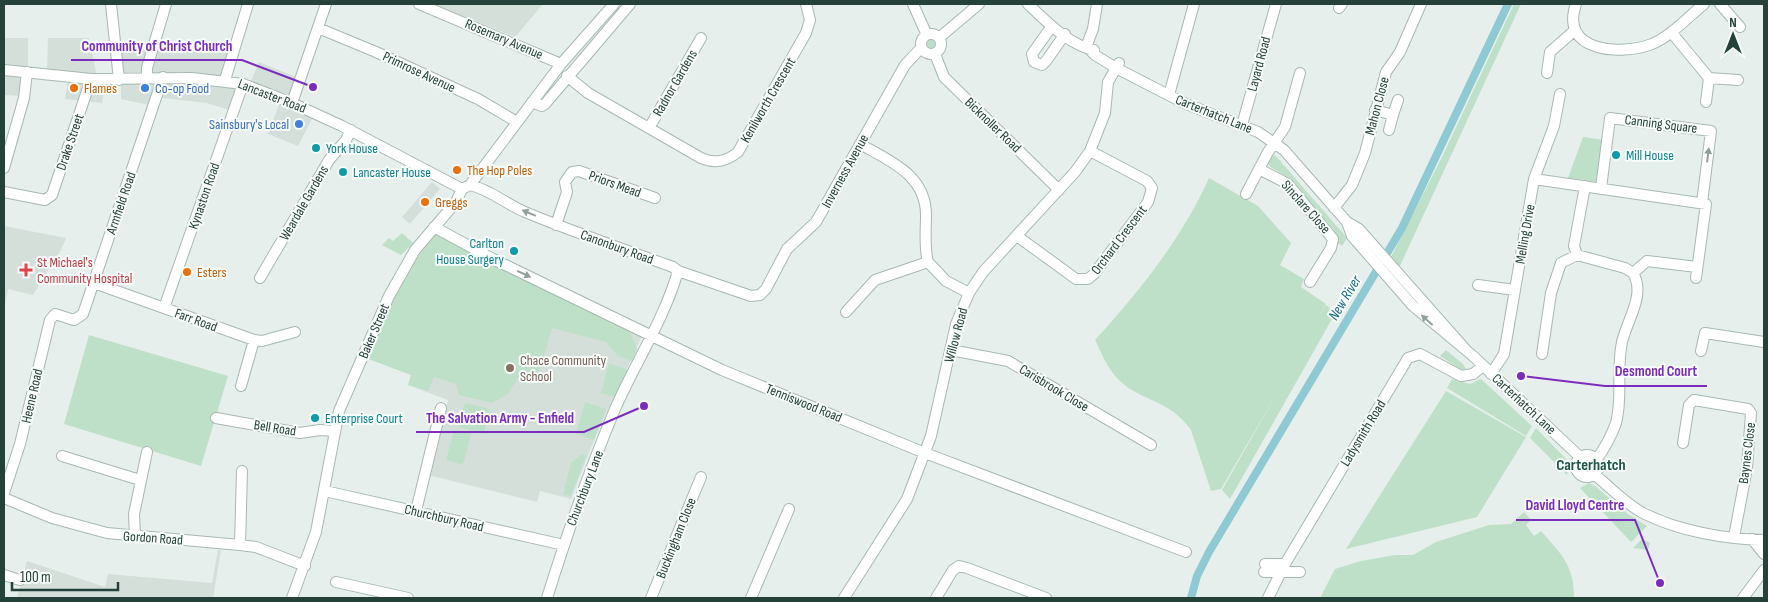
<svg xmlns="http://www.w3.org/2000/svg" width="1768" height="602" font-family="'Sofia Sans Condensed',sans-serif">
  <style>
    .built { fill: #d4dfda }
    .green { fill: #bfe0c8 }
    .lines { fill: none; stroke-linecap: round; stroke-linejoin: round }
    .canal { stroke: #8ec9d4; stroke-width: 8 }
    .minor-casing { stroke: #a8b8b2; stroke-width: 12 }
    .minor { stroke: #fff; stroke-width: 10 }
    .oneway { fill: #92a09c }
    .food-dot { fill: #e8710a; stroke: #f7fbf9; stroke-width: 2 }
    .shop-dot { fill: #3f7fe0; stroke: #f7fbf9; stroke-width: 2 }
    .culture-dot { fill: #0f9aa8; stroke: #f7fbf9; stroke-width: 2 }
    .health-dot { fill: #e0444e; stroke: #f7fbf9; stroke-width: 2 }
    .education-dot { fill: #8d6e63; stroke: #f7fbf9; stroke-width: 2 }
    .labels { text-anchor: middle; dominant-baseline: central; stroke-width: 4; stroke-linejoin: round; paint-order: stroke }
    .street-label { font-size: 14px; fill: #24423a; stroke: #f7fbf9 }
    .food-label { font-size: 14px; fill: #c56008; stroke: #f7fbf9; text-anchor: start }
    .shop-label { font-size: 14px; fill: #366cbe; stroke: #f7fbf9; text-anchor: start }
    .culture-label { font-size: 14px; fill: #0d838f; stroke: #f7fbf9; text-anchor: start }
    .health-label { font-size: 14px; fill: #be3a42; stroke: #f7fbf9; text-anchor: start }
    .education-label { font-size: 14px; fill: #785e54; stroke: #f7fbf9; text-anchor: start }
    .water-label { font-size: 15px; font-style: italic; fill: #1c6f80; stroke: #f7fbf9 }
    .quarter-label { font-size: 16px; font-weight: bold; fill: #1f5548; stroke: #f7fbf9 }
    .leader { fill: none; stroke: #7b2cbf; stroke-width: 2 }
    .callout-dot { fill: #7b2cbf; stroke: #f7fbf9; stroke-width: 2 }
    .callout-label { font-size: 15px; text-anchor: middle; font-weight: bold; fill: #7b2cbf; stroke: #f7fbf9; stroke-width: 4; stroke-linejoin: round; paint-order: stroke }
  </style>
  <rect width="100%" height="100%" fill="#e6efeb"/>
  <path class="built" d="M433 4H543L515 37Z
    M4 38H28V71L4 69Z
    M48 38H89L97 77H105L102 103 65 99 69 75 47 74Z
    M117 43 212 50 214 45 231 47 219 83 238 87 229 110 207 103 154 97 149 105 121 99V77Z
    M259 62 306 81 298 103 250 84Z
    M6 72 23 73 19 96 4 95Z
    M280 102 314 115 298 146 268 134Z
    M432 182 440 189 410 224 402 217Z
    M4 226 66 238 61 250 33 295 8 289 4 309Z
    M435 229 642 336 594 440 571 499 540 491 537 502 428 475 448 400 408 385 411 375 366 358 419 251Z
    M218 550H221L213 598H17L27 561 105 587 108 574 212 583Z"/>
  <path class="green" d="M1514 4H1521L1399 268 1391 257 1442 157Z
    M924 44a7 7 0 1 1 14 0a7 7 0 1 1-14 0Z
    M1583 137 1604 140 1598 182 1568 178Z
    M1275 155 1347 238 1342 246 1338 243 1334 230 1289 178 1269 166 1268 161 1271 156Z
    M1209 178 1258 206 1291 243 1280 265 1304 279 1301 287 1326 304 1318 318 1326 305 1336 312 1230 499 1222 490 1280 388 1221 489 1211 491 1191 430C1168 398 1141 402 1119 380 1107 368 1102 354 1095 340 1140 291 1182 238 1209 178Z
    M402 233 413 243 401 255 382 245 389 238 393 241Z
    M436 233 490 264 629 330 637 349 632 361 618 356 606 342 552 328 536 384 518 378 508 394 492 403 459 395 456 384 434 377 428 391 408 385 411 375 366 358C386 314 405 271 436 233Z
    M89 335 228 376 201 466 64 424Z
    M1446 350 1463 364 1466 369H1460L1440 356Z
    M609 363 628 370 615 397 601 393Z
    M1452 379 1470 384 1481 379 1532 426 1526 436 1447 388Z
    M1446 391 1526 437 1477 517 1346 549Z
    M585 402 606 409 594 440 576 434Z
    M465 403 490 409 488 420 462 414Z
    M462 416 486 423 484 434 459 427Z
    M1536 428 1570 463 1567 475 1530 438Z
    M454 430 471 434 463 465 446 460Z
    M582 454 586 455 571 496 563 495 571 463Z
    M1589 483 1595 486 1628 514 1647 526 1631 542 1580 488Z
    M1524 512 1531 520 1526 525 1534 536 1541 531C1562 555 1574 565 1574 598H1320L1335 569 1361 561 1395 555H1413L1436 542 1489 525 1511 524Z
    M1642 539 1650 543 1648 550 1633 548Z"/>
  <g class="lines">
    <path class="canal" d="M1191 598 1197 576 1209 552 1402 228 1508 4"/>
    <g class="minor-casing">
      <path id="minor" d="M111 4 119 80
        M419 4 561 64
        M913 4 926 33
        M1028 4C1046 21 1069 45 1094 50
        M1576 4C1559 52 1621 56 1652 44 1671 36 1688 17 1704 4
        M1720 4 1740 27
        M1339 8 1342 4
        M1052 26 1032 54 1034 62 1042 65 1046 61 1065 34
        M318 28 376 52 478 99 517 122
        M1671 32 1709 78 1706 102
        M921 44a10 10 0 1 1 20 0a10 10 0 1 1-20 0Z
        M940 37 979 4
        M1086 47 1093 29 1097 4
        M1089 49 1095 55 1116 68 1186 104 1258 132 1284 150 1347 222 1359 229 1466 350
        M935 54 944 77 1059 190
        M4 70 91 79 192 78 243 84 292 103 342 126 462 189
        M1300 73 1285 127 1268 152 1259 169 1288 184 1333 239 1331 248 1310 282
        M1547 73 1550 52 1575 30
        M567 76 588 93 701 158C715 164 726 162 738 152L806 33 810 20 806 4
        M147 78V68L166 4
        M1709 78 1738 80
        M225 80 248 4
        M1169 95 1194 4
        M532 102 542 106 545 104 630 4
        M292 103 326 4
        M1375 110 1393 115 1398 100
        M1242 125 1276 4
        M649 128 701 38
        M1389 130 1393 115
        M860 144C890 161 926 175 926 215 926 230 924 247 928 262L946 281 969 293
        M4 168 24 98 27 72
        M1534 179 1706 204 1696 278
        M470 185C489 189 506 204 525 212 573 232 623 249 673 267L678 271 751 296 760 295 766 289 787 249 816 222 905 65 921 48
        M1601 188 1610 118 1711 131 1702 203
        M4 192 45 200 52 195 91 79
        M1246 194 1259 169
        M1334 208 1352 185 1365 153 1386 72 1400 52 1421 4
        M1347 222 1352 236 1413 306 1473 356 1581 458
        M556 225 567 192 565 182 572 172 579 171 655 198
        M434 227 493 259 722 370 925 453 1186 552
        M1017 236 1076 279H1088L1094 274 1148 202 1152 188 1147 181 1090 151
        M1577 255 1574 246 1585 186
        M1633 273 1647 261 1697 267
        M260 278 329 160 346 140 351 130
        M94 283 254 340 241 386
        M1478 285 1515 290
        M164 308 243 84
        M846 312 875 280 928 262
        M254 340 262 341 295 332
        M951 350 1008 361 1151 445
        M1701 351 1705 333 1764 342
        M1542 354 1551 293 1561 263 1577 255 1625 268 1633 273C1646 295 1627 320 1622 342 1616 369 1623 397 1616 423 1611 437 1605 448 1596 460
        M1491 374 1504 354 1534 179 1554 126 1560 94
        M216 418 300 433 320 430 334 431
        M1683 443 1689 405 1694 400 1748 409 1751 413 1747 468 1734 537
        M1576 466a11 11 0 1 1 22 0a11 11 0 1 1-22 0Z
        M62 456 140 480
        M1594 474C1610 487 1626 504 1643 513 1678 531 1725 539 1764 540
        M325 491 564 545
        M4 493 20 444 50 320 55 314 74 320 83 314 163 77
        M4 498 52 518 107 533 240 545 256 547 305 566
        M416 511 441 408
        M135 537 134 514 147 452
        M1752 539 1764 554
        M240 545 242 471
        M1265 564H1285L1408 358 1420 354 1461 376 1473 374 1483 366
        M1264 572H1300
        M4 575 20 580
        M336 582 408 598
        M292 598 316 532 339 411 389 296 415 250 456 202 462 189 470 185 561 64 614 4
        M547 598C567 534 589 471 615 409 635 363 664 320 678 271
        M651 598 701 477
        M751 598 789 509
        M844 598 907 499 931 436 956 324 969 293 983 272 1075 172 1090 151 1105 113 1108 82 1119 63
        M936 598 953 570 959 566 967 568 1046 598
        M1268 598 1281 572
        M1743 598 1764 570"/>
    </g>
    <use href="#minor" class="minor"/>
  </g>
  <defs><path id="oneway-solid" d="M-6-.8H1V-3.2L6.5 0L1 3.2V.8H-6Z" transform="scale(1.25)"/></defs>
  <g class="oneway">
    <use href="#oneway-solid" transform="translate(1708 155) rotate(-83)"/>
    <use href="#oneway-solid" transform="translate(529 213) rotate(-157)"/>
    <use href="#oneway-solid" transform="translate(524 274) rotate(25)"/>
    <use href="#oneway-solid" transform="translate(1427 320) rotate(-139)"/>
  </g>
  <g class="food-dot">
    <circle cx="74" cy="88" r="5"/>
    <circle cx="457" cy="170" r="5"/>
    <circle cx="425" cy="202" r="5"/>
    <circle cx="187" cy="272" r="5"/>
  </g>
  <g class="shop-dot">
    <circle cx="145" cy="88" r="5"/>
    <circle cx="299" cy="124" r="5"/>
  </g>
  <g class="culture-dot">
    <circle cx="316" cy="148" r="5"/>
    <circle cx="1616" cy="155" r="5"/>
    <circle cx="343" cy="172" r="5"/>
    <circle cx="514" cy="251" r="5"/>
    <circle cx="315" cy="418" r="5"/>
  </g>
  <path class="health-dot" d="M23.5 262.5h5v5h5v5h-5v5h-5v-5h-5v-5h5z"/>
  <circle class="education-dot" cx="510" cy="368" r="5"/>
  <g class="labels">
    <g class="street-label">
      <text transform="translate(504 39) rotate(23)">Rosemary Avenue</text>
      <text transform="translate(1259 64) rotate(-75)">Layard Road</text>
      <text transform="translate(419 72) rotate(25)">Primrose Avenue</text>
      <text transform="translate(675 83) rotate(-60)">Radnor Gardens</text>
      <text transform="translate(272 96) rotate(21)">Lancaster Road</text>
      <text transform="translate(768 100) rotate(-60)">Kenilworth Crescent</text>
      <text transform="translate(1377 106) rotate(-75)">Mahon Close</text>
      <text transform="translate(1214 114) rotate(22)">Carterhatch Lane</text>
      <text transform="translate(1661 124) rotate(7)">Canning Square</text>
      <text transform="translate(993 125) rotate(44)">Bicknoller Road</text>
      <text transform="translate(70 142) rotate(-71)">Drake Street</text>
      <text transform="translate(845 171) rotate(-61)">Inverness Avenue</text>
      <text transform="translate(615 184) rotate(20)">Priors Mead</text>
      <text transform="translate(204 196) rotate(-71)">Kynaston Road</text>
      <text transform="translate(121 203) rotate(-71)">Armfield Road</text>
      <text transform="translate(304 203) rotate(-60)">Weardale Gardens</text>
      <text transform="translate(1306 207) rotate(48)">Sinclare Close</text>
      <text transform="translate(1525 234) rotate(-80)">Melling Drive</text>
      <text transform="translate(1119 240) rotate(-53)">Orchard Crescent</text>
      <text transform="translate(617 247) rotate(20)">Canonbury Road</text>
      <text transform="translate(196 320) rotate(20)">Farr Road</text>
      <text transform="translate(374 331) rotate(-67)">Baker Street</text>
      <text transform="translate(956 335) rotate(-75)">Willow Road</text>
      <text transform="translate(1054 388) rotate(31)">Carisbrook Close</text>
      <text transform="translate(32 396) rotate(-77)">Heene Road</text>
      <text transform="translate(804 403) rotate(22)">Tenniswood Road</text>
      <text transform="translate(1524 404) rotate(43)">Carterhatch Lane</text>
      <text transform="translate(275 428) rotate(9)">Bell Road</text>
      <text transform="translate(1363 433) rotate(-59)">Ladysmith Road</text>
      <text transform="translate(1747 453) rotate(-83)">Baynes Close</text>
      <text transform="translate(585 488) rotate(-69)">Churchbury Lane</text>
      <text transform="translate(444 518) rotate(13)">Churchbury Road</text>
      <text transform="translate(153 538) rotate(4)">Gordon Road</text>
      <text transform="translate(676 538) rotate(-68)">Buckingham Close</text>
    </g>
    <g class="food-label">
      <text x="84" y="88">Flames</text>
      <text x="467" y="170">The Hop Poles</text>
      <text x="435" y="202">Greggs</text>
      <text x="197" y="272">Esters</text>
    </g>
    <g class="shop-label">
      <text x="155" y="88">Co-op Food</text>
      <text x="289" y="124" text-anchor="end">Sainsbury's Local</text>
    </g>
    <g class="culture-label">
      <text x="326" y="148">York House</text>
      <text x="1626" y="155">Mill House</text>
      <text x="353" y="172">Lancaster House</text>
      <text x="504" y="243" text-anchor="end">Carlton<tspan x="504" dy="16">House Surgery</tspan></text>
      <text x="325" y="418">Enterprise Court</text>
    </g>
    <g class="health-label">
      <text x="37" y="262">St Michael's<tspan x="37" dy="16">Community Hospital</tspan></text>
    </g>
    <g class="education-label">
      <text x="520" y="360">Chace Community<tspan x="520" dy="16">School</tspan></text>
    </g>
    <g class="water-label">
      <text transform="translate(1345 298) rotate(-59)">New River</text>
    </g>
    <g class="quarter-label">
      <text x="1591" y="465">Carterhatch</text>
    </g>
  </g>
  <path class="leader" d="M313 87L242 60H71M1521 376L1605 386H1707M644 406L584 432H416M1660 583L1635 520H1516"/>
  <g class="callout-dot">
    <circle cx="313" cy="87" r="5"/>
    <circle cx="1521" cy="376" r="5"/>
    <circle cx="644" cy="406" r="5"/>
    <circle cx="1660" cy="583" r="5"/>
  </g>
  <g class="callout-label">
    <text x="157" y="51">Community of Christ Church</text>
    <text x="1656" y="376">Desmond Court</text>
    <text x="500" y="423">The Salvation Army - Enfield</text>
    <text x="1575" y="510">David Lloyd Centre</text>
  </g>
  <rect width="1768" height="602" fill="none" stroke="#24423a" stroke-width="10"/>
  <g transform="translate(1733 35)" stroke="#f7fbf9" stroke-width="4" paint-order="stroke">
  <path d="M0-4L9 19L0 12L-9 19Z" fill="#24423a"/>
  <text y="-8" font-size="14" font-weight="bold" text-anchor="middle" fill="#24423a">N</text>
  </g>
  <path d="M12 582v8h106v-8" fill="none" stroke="#24423a" stroke-width="2.5"/>
  <text x="20" y="582" font-size="15" fill="#24423a" stroke="#f7fbf9" stroke-width="4" paint-order="stroke">100 m</text>
</svg>
